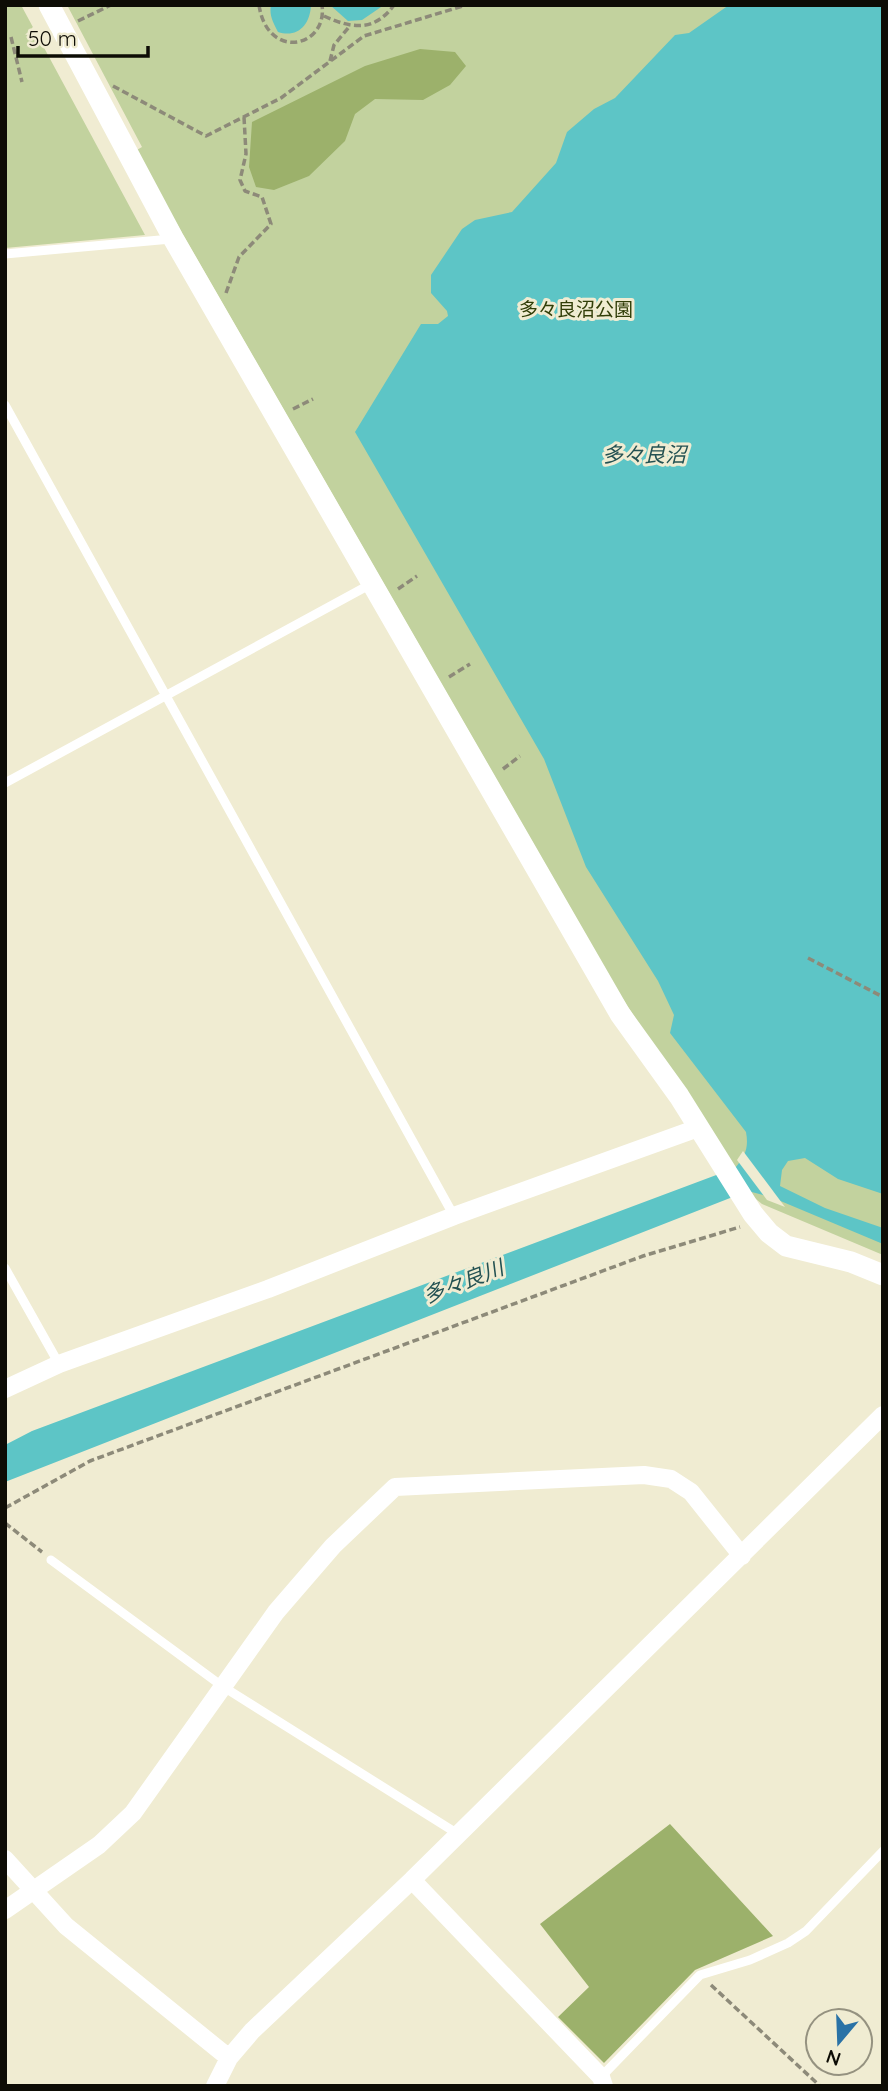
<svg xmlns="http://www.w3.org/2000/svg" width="888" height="2091" font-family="Quicksand,'Noto Sans JP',sans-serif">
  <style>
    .green { fill: #c2d29e }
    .forest { fill: #9cb16b }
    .water { fill: #5dc5c6 }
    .pier { fill: #f0ecd2 }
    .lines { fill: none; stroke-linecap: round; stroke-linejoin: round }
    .path { stroke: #8d8a79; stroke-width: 3.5; stroke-dasharray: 7 3.5; stroke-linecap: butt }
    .service { stroke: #fff; stroke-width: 9 }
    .minor { stroke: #fff; stroke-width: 18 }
    .tertiary { stroke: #fff; stroke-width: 21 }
    .labels { text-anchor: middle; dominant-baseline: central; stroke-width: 6; stroke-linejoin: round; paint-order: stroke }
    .park-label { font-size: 19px; fill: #313e08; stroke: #f0ecd2 }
    .water-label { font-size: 21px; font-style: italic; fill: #235152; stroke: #f0ecd2 }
  </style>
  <rect width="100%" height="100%" fill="#f0ecd2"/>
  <path class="green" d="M5 5H21L145 235 5 248Z
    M67 5H883V1255L762 1204 751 1195 621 996 135 151 142 147Z"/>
  <path class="forest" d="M420 49 455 52 466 66 450 85 423 100 375 99 355 114 345 141 309 176 274 190 256 187 249 167 252 122 365 66Z
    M670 1824 773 1936 695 1970 604 2063 558 2017 589 1987 540 1924Z"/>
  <path class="water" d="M271 5H311C310 26 297 38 278 32 273 22 269 15 271 5Z
    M330 5H384L362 20 348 21Z
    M729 5H883V1194L838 1179 805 1158 788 1161 782 1170 780 1186 825 1208 883 1228V1244L771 1197 748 1191 5 1482V1445L32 1431 735 1168C745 1156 749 1148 746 1132L670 1033 674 1015 658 981 586 867 544 759 355 432 421 324H438L448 316 447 311 431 293V275L462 229 475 220 512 212 556 163 567 132 594 109 615 98 675 35 689 33Z"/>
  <path class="pier" d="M743 1151 785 1207 767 1200 737 1160Z"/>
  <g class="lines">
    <path class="path" d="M259 5C267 61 328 48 322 5
      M324 16C350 28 374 33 394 5
      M78 21 111 5
      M11 37 22 82
      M330 61 334 45 349 27
      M113 86 206 136 281 98 364 36 466 5
      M226 293 239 257 271 224 262 197 245 191 240 180 246 154 244 117
      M293 409 313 399
      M398 589 417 576
      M449 677 470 664
      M503 769 520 756
      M808 958 883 997
      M5 1508 90 1461 643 1256 740 1227
      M5 1523 42 1552
      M711 1985 820 2086"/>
    <path class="service" d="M5 254 171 239
      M5 405 454 1216
      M5 783 371 584
      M5 1268 59 1364
      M51 1560 222 1686 458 1834
      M601 2077 700 1975 750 1960 788 1943 806 1931 883 1851"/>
    <path class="minor" d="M5 1389 59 1364 268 1289 454 1216 698 1128
      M5 1859 66 1926 229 2058
      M412 1880 601 2077 604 2086
      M5 1910 99 1845 133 1813 276 1612 333 1546 395 1487 644 1475 671 1479 691 1492 742 1556
      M215 2086 229 2058 252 2031 412 1880 883 1415"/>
    <path class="tertiary" d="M49 5 173 238 620 1014 679 1096 753 1214 769 1233 786 1246 851 1262 883 1275"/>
  </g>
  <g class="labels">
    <g class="park-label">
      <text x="576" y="309">多々良沼公園</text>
    </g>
    <g class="water-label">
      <text x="644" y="454">多々良沼</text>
      <text transform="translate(463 1281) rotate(-21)">多々良川</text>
    </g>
  </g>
  <rect width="888" height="2091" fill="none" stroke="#0d0c05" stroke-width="14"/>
  <g transform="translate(839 2042) rotate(199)"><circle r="33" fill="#f0ecd2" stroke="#959280" stroke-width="2"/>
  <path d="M0-5L12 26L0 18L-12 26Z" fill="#2a72a6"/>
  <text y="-10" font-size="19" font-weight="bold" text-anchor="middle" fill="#0d0c05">N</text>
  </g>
  <path d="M18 46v10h130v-10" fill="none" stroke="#0d0c05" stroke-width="3.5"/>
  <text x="28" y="46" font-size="21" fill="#0d0c05" stroke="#f0ecd2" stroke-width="5" paint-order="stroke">50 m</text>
</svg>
